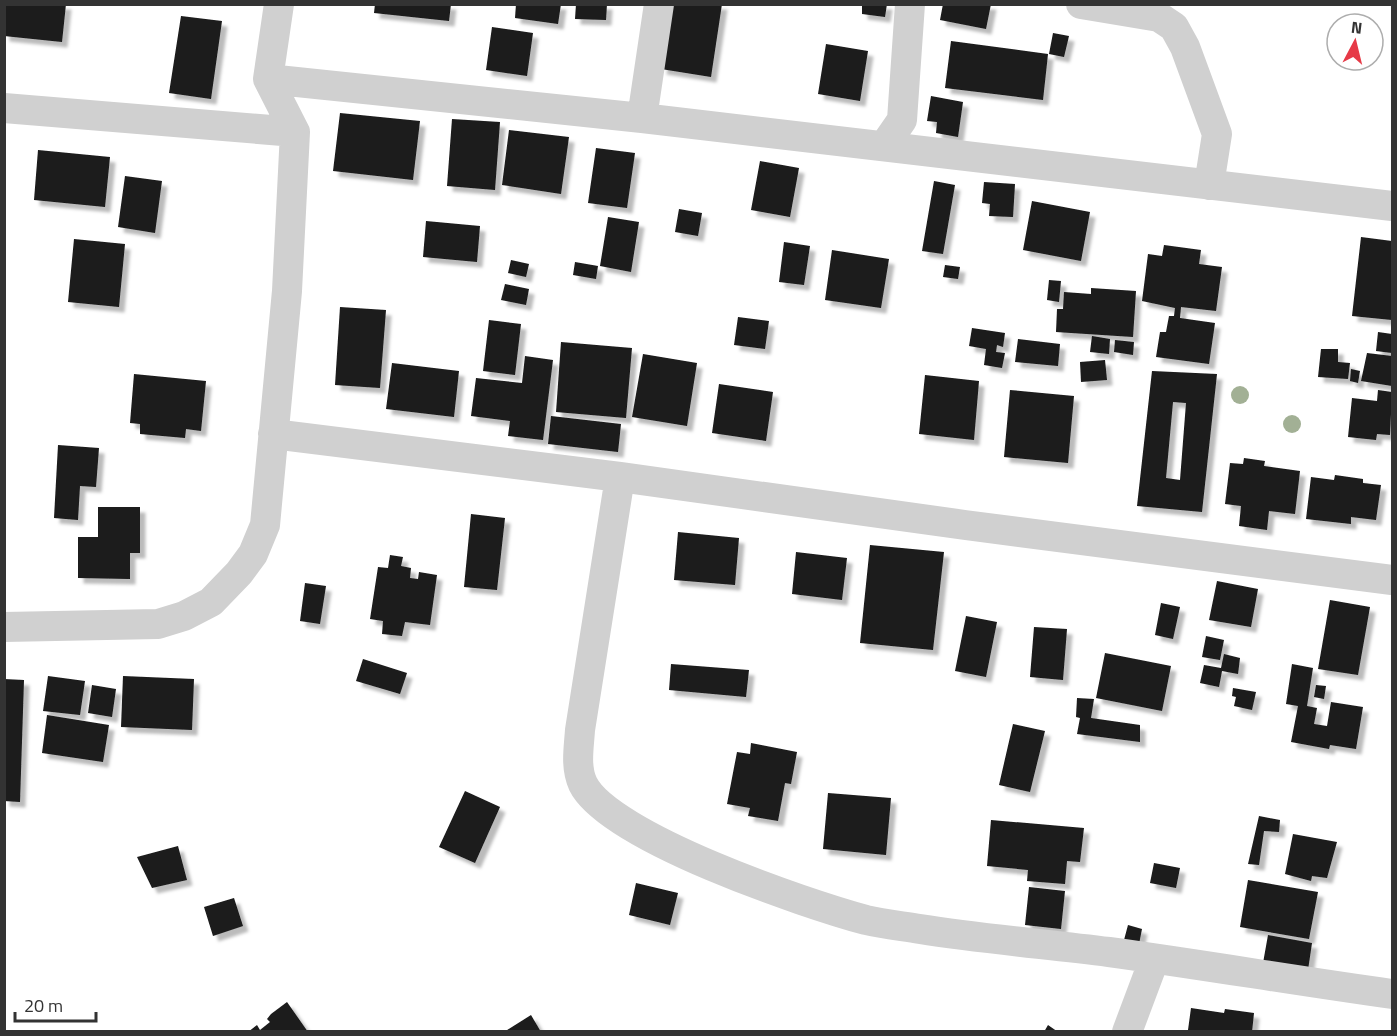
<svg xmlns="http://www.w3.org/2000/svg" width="1397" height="1036" font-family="'Titillium Web',sans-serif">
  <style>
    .building { fill: #1a1a1a; fill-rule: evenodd; filter: url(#shadow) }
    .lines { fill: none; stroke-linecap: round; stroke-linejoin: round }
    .minor { stroke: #d0d0d0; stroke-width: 30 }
    .tree { fill: #a2b095 }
  </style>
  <defs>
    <filter id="shadow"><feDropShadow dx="5.5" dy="5.5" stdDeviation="1.5" flood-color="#0004"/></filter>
  </defs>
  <rect width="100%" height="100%" fill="#fff"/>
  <path class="building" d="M4 4H66L62 42 4 36Z
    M375 4H451L449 21 374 13Z
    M516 4H561L558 24 515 18Z
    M576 4H607L606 20 575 19Z
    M671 4H722L711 77 661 69Z
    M862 4H887L885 17 862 14Z
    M943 4H991L986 29 940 20Z
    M181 16 222 21 211 99 169 93Z
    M492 27 533 33 527 76 486 70Z
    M1053 33 1069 36 1064 57 1049 54Z
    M951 41 1048 54 1043 100 945 88Z
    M826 44 868 51 860 101 818 94Z
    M931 96 963 102 958 137 936 133 937 122 927 121Z
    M340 113 420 121 413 180 333 171Z
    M452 119 500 122 495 190 447 186Z
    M509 130 569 137 561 194 502 185Z
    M596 148 635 153 627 208 588 203Z
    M38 150 110 157 105 207 34 200Z
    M760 161 799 168 790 217 751 210Z
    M125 176 162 181 155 233 118 227Z
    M934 181 955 185 943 254 922 251Z
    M984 182 1015 184 1013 217 989 216 990 204 982 203Z
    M1032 201 1090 212 1081 261 1023 250Z
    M679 209 702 213 698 236 675 232Z
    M608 217 639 222 631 272 600 266Z
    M426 221 480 226 477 262 423 257Z
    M1361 237 1392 241V320L1352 316Z
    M74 239 125 244 119 307 68 302Z
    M784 242 810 246 804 285 779 282Z
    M1164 245 1201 250 1199 264 1222 267 1216 311 1181 307 1180 318 1215 323 1209 364 1156 357 1160 332H1166L1169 316H1174L1175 308 1142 301 1148 254 1162 256Z
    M832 250 889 259 881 308 825 300Z
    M511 260 529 264 526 277 508 273Z
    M575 262 598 266 596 279 573 275Z
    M945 265 960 267 958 279 943 277Z
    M1049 280 1061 281 1059 302 1047 300Z
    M505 284 529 289 526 305 501 300Z
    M1091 288 1136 291 1133 337 1056 332 1057 309H1063L1064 292 1091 294Z
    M340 307 386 310 380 388 335 385Z
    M738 317 769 321 765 349 734 345Z
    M489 320 521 324 515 375 483 371Z
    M972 328 1005 333 1003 347 997 345 996 352 1005 353 1002 368 984 365 986 349 969 346Z
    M1378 332 1392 334V353L1376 351Z
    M1092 336 1110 339 1109 354 1090 352Z
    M1018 339 1060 344 1058 366 1015 362Z
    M1115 340 1134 342 1133 355 1114 352Z
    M561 342 632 348 626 418 556 412Z
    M1321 349H1338V362L1350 363 1348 379 1318 377Z
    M1367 353 1392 356V386L1361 381Z
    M643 354 697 363 687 426 632 417Z
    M525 356 553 360 543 440 508 436 510 421 471 416 476 378 522 383Z
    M1105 360 1107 380 1081 382 1080 362Z
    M392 363 459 371 454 417 386 409Z
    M1351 369 1360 371 1358 383 1350 381Z
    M1152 371 1217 374 1202 512 1137 506ZM1173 402 1186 403 1180 480 1166 478Z
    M134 374 206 381 201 431 186 429 185 438 140 434V424L130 423Z
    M925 375 979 381 974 440 919 434Z
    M719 384 773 392 766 441 712 433Z
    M1010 390 1074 396 1068 463 1004 457Z
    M1378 390 1392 392 1390 435 1377 434 1376 440 1348 437 1352 398 1377 401Z
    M551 416 621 424 618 452 548 444Z
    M58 445 99 448 96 487 80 486 78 520 54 518Z
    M1244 458 1265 461 1264 466 1300 471 1295 514 1269 511 1267 530 1239 526 1241 506 1225 504 1230 463 1243 464Z
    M1335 475 1363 479V483L1381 485 1376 520 1351 517V524L1306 519 1311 477 1334 480Z
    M98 507H140V553H130V579L78 578V537H98Z
    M471 514 505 518 497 590 464 587Z
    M678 532 739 538 735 585 674 580Z
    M870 545 944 552 933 650 860 643Z
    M796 552 847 558 842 600 792 594Z
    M390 555 403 557 401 566 411 568 410 578 418 579 419 572 437 575 430 625 405 622 402 636 382 634 383 621 370 619 378 567 388 568Z
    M1217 581 1258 589 1251 627 1209 620Z
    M305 583 326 586 320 624 300 621Z
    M1330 600 1370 607 1358 675 1318 669Z
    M1161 603 1180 607 1173 639 1155 635Z
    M966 616 997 622 986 677 955 671Z
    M1034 627 1067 629 1063 680 1030 677Z
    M1206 636 1224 640 1220 660 1202 657Z
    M1105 653 1171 666 1162 711 1096 698Z
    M1224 654 1240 658 1238 674 1222 671 1219 687 1200 683 1204 665 1221 668Z
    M363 659 407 673 400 694 356 681Z
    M671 664 749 670 746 697 669 690Z
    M1292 664 1313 668 1307 706 1317 708 1314 724 1327 726 1331 702 1363 707 1356 749 1330 745 1329 749 1291 742 1298 706 1286 704Z
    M48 676 85 681 80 715 43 711Z
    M123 676 194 679 192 730 121 727Z
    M4 679 24 680 20 802 4 801Z
    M92 685 116 689 112 717 88 713Z
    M1316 685 1326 686 1324 699 1314 697Z
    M1233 688 1256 692 1252 710 1234 706 1236 697 1232 696Z
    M1077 698 1094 699 1091 718 1140 725V742L1077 734 1080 718 1076 717Z
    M47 715 109 725 103 762 42 753Z
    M1013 724 1045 731 1030 792 999 785Z
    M751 743 797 752 791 784 785 783 778 821 748 816 750 808 727 804 737 752 750 754Z
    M465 791 500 807 475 863 439 847Z
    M828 793 891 798 886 855 823 849Z
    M1259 816 1280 820 1279 832 1264 831 1259 865 1248 864Z
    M991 820 1084 828 1080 862 1067 861 1065 884 1027 881 1028 870 987 866Z
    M1293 834 1337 842 1327 878 1312 876 1311 881 1285 874Z
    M178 846 187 880 152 888 137 857Z
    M1154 863 1180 868 1176 888 1150 883Z
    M1248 880 1318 892 1309 939 1240 927Z
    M636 883 678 893 670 925 629 915Z
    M1029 887 1065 891 1061 929 1025 925Z
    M234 898 243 926 213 936 204 907Z
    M1128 925 1142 929 1139 944 1124 940Z
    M1268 935 1312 943 1308 970 1263 963Z
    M287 1002 308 1032H248L257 1025 260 1030 270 1022 267 1019 271 1014Z
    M1191 1008 1224 1013 1225 1009 1254 1013 1252 1032 1188 1030Z
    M531 1015 541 1032H504Z
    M1048 1025 1058 1032H1044Z"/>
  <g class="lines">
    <path class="minor" d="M1081 4 1159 17 1174 27 1185 47 1217 134 1209 185
      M268 79 642 118 1392 206
      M4 108 295 132
      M642 118 659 4
      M884 146 902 120 910 4
      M273 434 620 477 965 525 1392 580
      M620 477 580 730C579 747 575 767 583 784 609 837 806 904 866 920 883 924 902 926 920 929 983 939 1046 944 1109 952 1204 965 1298 981 1392 994
      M4 627 158 624 184 616 211 602 239 573 253 554 265 525 287 291 295 132 268 79 279 4
      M1127 1032 1154 960"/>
  </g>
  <g class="tree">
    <circle cx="1240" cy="395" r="9"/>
    <circle cx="1292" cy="424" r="9"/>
  </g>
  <rect width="1397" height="1036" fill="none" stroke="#333333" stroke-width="12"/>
  <g transform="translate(1355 42) rotate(7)"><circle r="28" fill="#ffffff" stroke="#adadad" stroke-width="1.5"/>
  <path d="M0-4.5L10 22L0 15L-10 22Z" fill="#e63946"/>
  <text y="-9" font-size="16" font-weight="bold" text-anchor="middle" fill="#333333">N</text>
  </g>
  <path d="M15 1012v9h81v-9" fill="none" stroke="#333333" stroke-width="3"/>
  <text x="24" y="1012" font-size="18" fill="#333333" stroke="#ffffff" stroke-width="4.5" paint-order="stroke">20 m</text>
</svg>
